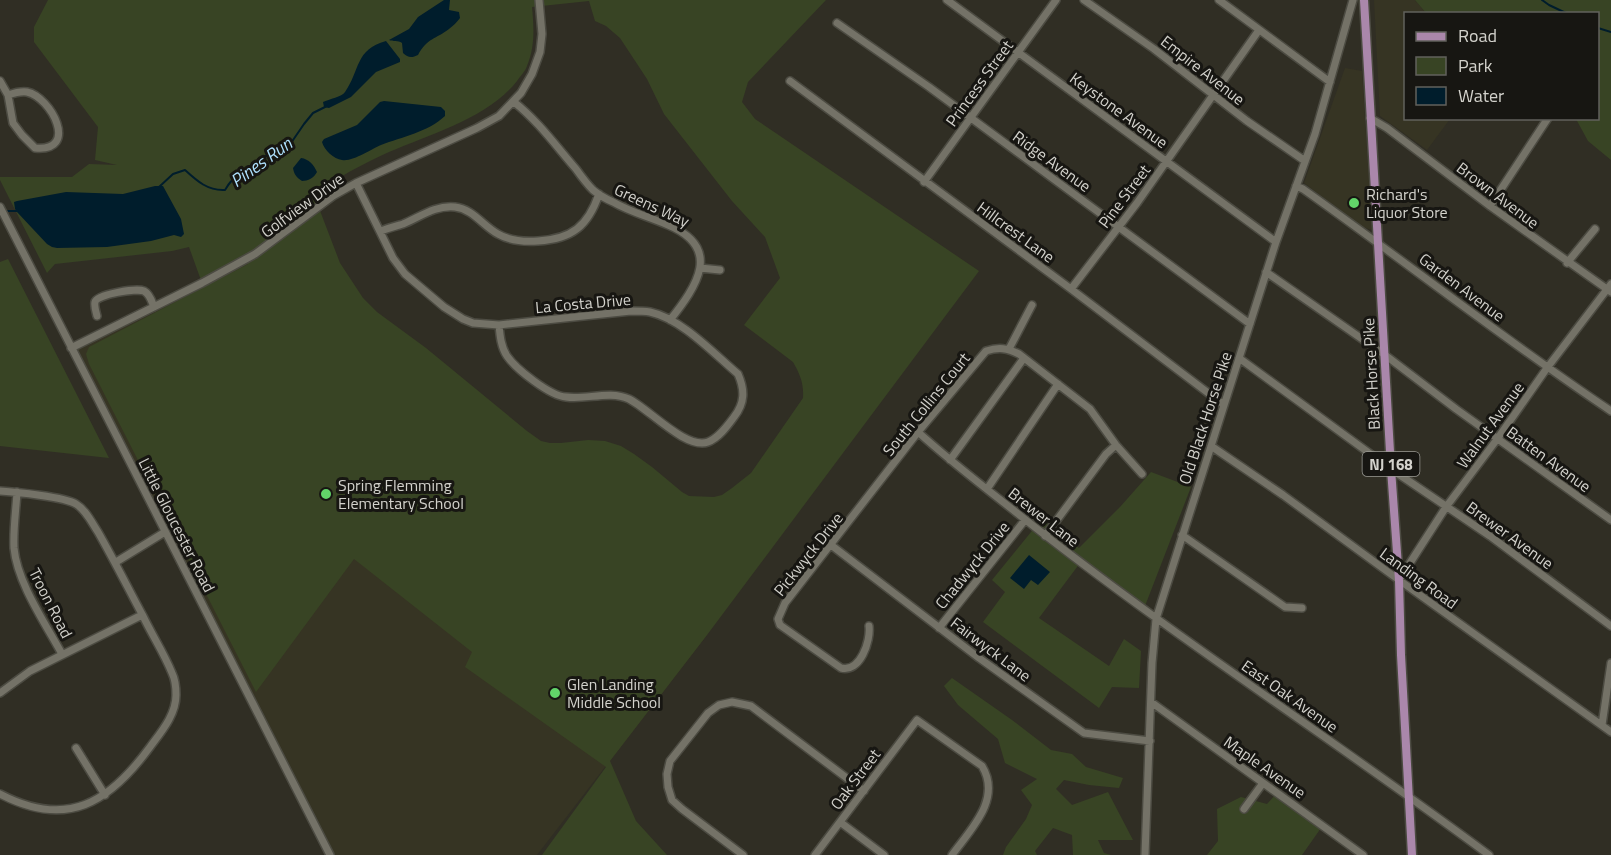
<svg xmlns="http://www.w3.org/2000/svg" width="1611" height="855" font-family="'Titillium Web',sans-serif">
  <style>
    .built { fill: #363423 }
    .green { fill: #384424; fill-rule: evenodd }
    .water { fill: #001d2c }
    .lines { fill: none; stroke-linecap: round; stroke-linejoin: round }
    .stream { stroke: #001d2c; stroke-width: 2 }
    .minor-casing { stroke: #4c4b42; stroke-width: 10 }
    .major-casing { stroke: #4c4b42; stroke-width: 11 }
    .minor { stroke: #747267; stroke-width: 7 }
    .major { stroke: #aa87ab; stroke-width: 8 }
    .poi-dot { fill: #62d469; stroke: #171612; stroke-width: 2 }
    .labels { text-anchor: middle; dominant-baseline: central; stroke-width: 6; stroke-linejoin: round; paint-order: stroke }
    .shield { fill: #171612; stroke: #9b9a94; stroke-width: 1.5 }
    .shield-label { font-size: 15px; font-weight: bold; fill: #d3d2cc }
    .street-label { font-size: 16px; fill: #d3d2cc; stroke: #171612 }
    .poi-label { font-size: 16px; fill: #d3d2cc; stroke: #171612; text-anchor: start }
    .water-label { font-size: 18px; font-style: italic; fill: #addefb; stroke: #171612 }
  </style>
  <rect width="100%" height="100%" fill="#302e24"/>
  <path class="built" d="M1374 0H1415L1426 13 1406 14V118L1450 119 1427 150 1380 116Z
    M1345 68 1362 71 1372 230 1362 227 1304 183Z
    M245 260 283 314 707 635 537 855H330L71 348Z"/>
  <path class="green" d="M48 0H826L748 82 742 102 755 119 979 271 707 635 610 761 636 821 667 855H542L606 767 465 667 472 652 354 559 256 692 89 364 86 354 89 347 248 264 246 260 202 283 189 247 172 251 55 264 47 273 0 180V177H72L89 164 117 165 95 160 98 127 34 42V27ZM589 1 595 21 606 26 620 38 647 79 664 114 732 201 765 237 780 278 744 325 793 362C800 374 804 384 803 398L751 473 732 488 722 495 714 497 689 496 682 492 652 467 634 454 621 446 605 441 588 440 561 443H550L541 441 527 431 426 348 377 312 363 298 340 263 314 195C337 177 363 164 389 152 431 134 488 118 517 81 520 76 525 72 527 66 535 47 534 28 532 7Z
    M1415 0H1611V160L1588 141 1576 119 1598 118V14L1426 13Z
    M8 259 109 458 0 446V262Z
    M1151 472 1191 487 1145 606 1080 563 1039 618 1109 666 1124 639 1141 651 1139 688 1112 687 1099 708 983 622 1005 592 992 580 1031 532 1039 517 1079 548 1120 507Z
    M952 678 1012 720 1051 750 1072 754 1086 767 1123 778 1119 788 1089 785 1064 780 1056 789 1072 805 1108 792 1133 840H1098L1104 853 1111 855H1073L1072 835 1053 828 1035 851 1037 855H1003L1006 847 1026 819 1032 805 1021 790 1037 779 1005 763 998 739 958 705 944 686Z
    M1275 795 1321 828 1302 855H1207L1218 841 1217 809 1241 797 1267 804Z"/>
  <path class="water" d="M444 0H450L449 10 459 12 460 18C457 22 453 26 449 29 436 39 427 38 418 55 412 58 408 58 403 53L402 43C398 40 393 42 389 40L409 29 418 17Z
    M386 41 400 59V62L376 72 351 97 329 108 324 107 323 102C329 99 342 97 345 92 360 71 355 49 386 41Z
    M384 101 441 107 445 111V116C428 132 402 137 381 145 371 149 353 162 342 160 334 159 324 150 322 142L324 139 357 125 380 102Z
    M301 158C309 159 314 165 317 172 314 178 308 181 302 181 296 177 294 174 293 168Z
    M155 186H163L181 219 184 234 181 237 174 235 151 241 107 247 57 248 52 247 47 244 17 212 15 209 14 202 17 201 66 192 123 194Z
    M1029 555 1050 572 1038 585 1031 580 1024 589 1010 578Z"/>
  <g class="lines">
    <path class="stream" d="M1542 0 1549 5 1568 14
      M1598 28 1611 32
      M159 187 173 174 185 170C197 181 208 191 225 190 227 187 230 181 234 179 247 170 256 175 264 157L291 143 304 124 313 113 327 106
      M3 211H18"/>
    <g class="minor-casing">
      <path id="minor" d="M947 0 1276 242
        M1084 0 1154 49 1247 121 1305 161
        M1219 0 1330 82
        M837 23 929 87 1250 324
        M0 81 8 95 13 123 22 135 35 148C80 152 51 97 27 92 20 91 14 93 8 95
        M790 81 1071 289 1224 405
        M514 102C538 121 556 146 576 169 581 176 587 184 593 190 599 195 606 199 613 202 630 212 650 217 668 225 723 248 697 286 670 320
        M1370 118 1387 128 1490 206 1611 292
        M924 182 1056 0
        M356 183 393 258 405 274 444 307 463 319 473 323 499 325 631 311C637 311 644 311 650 312 682 319 713 353 738 374 745 390 745 403 734 417 728 425 719 438 708 442 686 450 649 409 629 399 609 390 587 400 566 397 550 396 516 369 507 356 501 347 500 336 499 325
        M1296 186 1303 189C1406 262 1506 341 1611 411
        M1490 206 1548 118
        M0 207 330 855
        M381 231C388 228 396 226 403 224 420 217 435 205 455 207 473 209 483 226 498 234 510 241 524 242 538 241 572 239 588 226 599 194
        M1567 263 1595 229
        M700 268 720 270
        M1266 272 1385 355 1456 409 1611 520
        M1071 289 1137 203 1259 30
        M97 316C96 312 94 306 95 302 97 294 137 288 144 291 150 294 152 302 154 307
        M71 348 202 283 255 254 333 196 356 183 477 128 499 116 521 93 532 74 540 52 542 34 539 0
        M1009 349 1032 305
        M1239 358 1391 469 1490 536 1611 626
        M918 432C950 461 984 487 1017 513 1169 634 1333 739 1489 855
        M1211 446 1283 495 1399 580 1611 732
        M950 460 1024 358
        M987 489 1058 384
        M0 491C15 492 65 497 76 504 86 510 92 523 98 532 114 560 128 588 143 616 152 635 164 653 172 673 175 679 176 688 176 695 176 715 161 732 150 747 109 803 67 829 0 794
        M17 492C16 510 13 530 14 548 17 582 45 623 62 654
        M1182 535 1285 607 1302 608
        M1045 536 1106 454 1116 445
        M831 545 979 658 1084 733 1150 741
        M116 562 165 532
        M1399 580 1446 507 1498 438 1547 368 1611 284
        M869 626C871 641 860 673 841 668L780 625 778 619 785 603 918 432 986 351C999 347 1007 348 1019 354L1090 409 1116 445 1142 474
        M939 628 1025 520
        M0 693 30 671 142 615
        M1151 702 1363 855
        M1602 725 1611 663
        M76 748 105 795
        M1244 809 1263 783
        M840 822 884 855
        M743 855 682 809 672 800 668 787 667 774 670 761 708 713 719 705 732 702 751 706 864 791
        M815 855 917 720 982 766C1002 799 971 829 952 855
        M1145 855 1152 663 1156 619 1276 242 1315 134 1353 0"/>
    </g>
    <g class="major-casing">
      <path id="major" d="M1364 0 1391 469 1399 580 1401 655 1412 855"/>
    </g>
    <use href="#minor" class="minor"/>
    <use href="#major" class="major"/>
  </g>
  <g class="poi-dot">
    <circle cx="1354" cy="203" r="6"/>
    <circle cx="326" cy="494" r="6"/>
    <circle cx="555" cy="693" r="6"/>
  </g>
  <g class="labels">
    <rect class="shield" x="1362.5" y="452" width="57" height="24" rx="4.5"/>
    <g class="shield-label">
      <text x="1391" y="464">NJ 168</text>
    </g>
    <g class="street-label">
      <text transform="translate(1203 70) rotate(38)">Empire Avenue</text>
      <text transform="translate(979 83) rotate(-54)">Princess Street</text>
      <text transform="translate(1119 110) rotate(36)">Keystone Avenue</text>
      <text transform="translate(1052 161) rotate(36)">Ridge Avenue</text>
      <text transform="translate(1498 195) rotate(37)">Brown Avenue</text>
      <text transform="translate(1124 196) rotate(-53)">Pine Street</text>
      <text transform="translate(302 205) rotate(-36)">Golfview Drive</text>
      <text transform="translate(652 205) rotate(25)">Greens Way</text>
      <text transform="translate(1016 232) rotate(36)">Hillcrest Lane</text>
      <text transform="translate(1462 287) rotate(37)">Garden Avenue</text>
      <text transform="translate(583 303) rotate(-5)">La Costa Drive</text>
      <text transform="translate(1371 374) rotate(-93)">Black Horse Pike</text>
      <text transform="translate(926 404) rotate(-51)">South Collins Court</text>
      <text transform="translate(1205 418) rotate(-72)">Old Black Horse Pike</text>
      <text transform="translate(1490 425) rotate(-54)">Walnut Avenue</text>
      <text transform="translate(1549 459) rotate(36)">Batten Avenue</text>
      <text transform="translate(1044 517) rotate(38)">Brewer Lane</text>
      <text transform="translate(177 525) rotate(63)">Little Gloucester Road</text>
      <text transform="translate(1510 535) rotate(36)">Brewer Avenue</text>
      <text transform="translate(808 554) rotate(-52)">Pickwyck Drive</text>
      <text transform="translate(972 565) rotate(-51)">Chadwyck Drive</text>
      <text transform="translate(1419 578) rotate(36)">Landing Road</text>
      <text transform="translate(51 603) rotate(63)">Troon Road</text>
      <text transform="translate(991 649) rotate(37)">Fairwyck Lane</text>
      <text transform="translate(1290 696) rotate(35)">East Oak Avenue</text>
      <text transform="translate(1265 767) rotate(35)">Maple Avenue</text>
      <text transform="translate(855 779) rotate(-53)">Oak Street</text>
    </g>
    <g class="poi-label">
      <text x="1366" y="194">Richard's<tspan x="1366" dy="18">Liquor Store</tspan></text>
      <text x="338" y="485">Spring Flemming<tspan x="338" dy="18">Elementary School</tspan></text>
      <text x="567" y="684">Glen Landing<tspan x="567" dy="18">Middle School</tspan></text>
    </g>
    <g class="water-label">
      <text transform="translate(261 162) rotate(-36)">Pines Run</text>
    </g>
  </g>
  <rect x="1404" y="12" width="195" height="108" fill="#171612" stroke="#62615c" stroke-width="1.5"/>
  <rect x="1416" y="32" width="30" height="9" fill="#aa87ab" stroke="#62615c" stroke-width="1.5"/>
  <text x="1458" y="42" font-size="18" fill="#d3d2cc">Road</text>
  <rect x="1416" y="57" width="30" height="18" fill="#384424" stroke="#62615c" stroke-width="1.5"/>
  <text x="1458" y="72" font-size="18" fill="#d3d2cc">Park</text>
  <rect x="1416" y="87" width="30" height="18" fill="#001d2c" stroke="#62615c" stroke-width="1.5"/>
  <text x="1458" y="102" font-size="18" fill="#d3d2cc">Water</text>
</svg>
